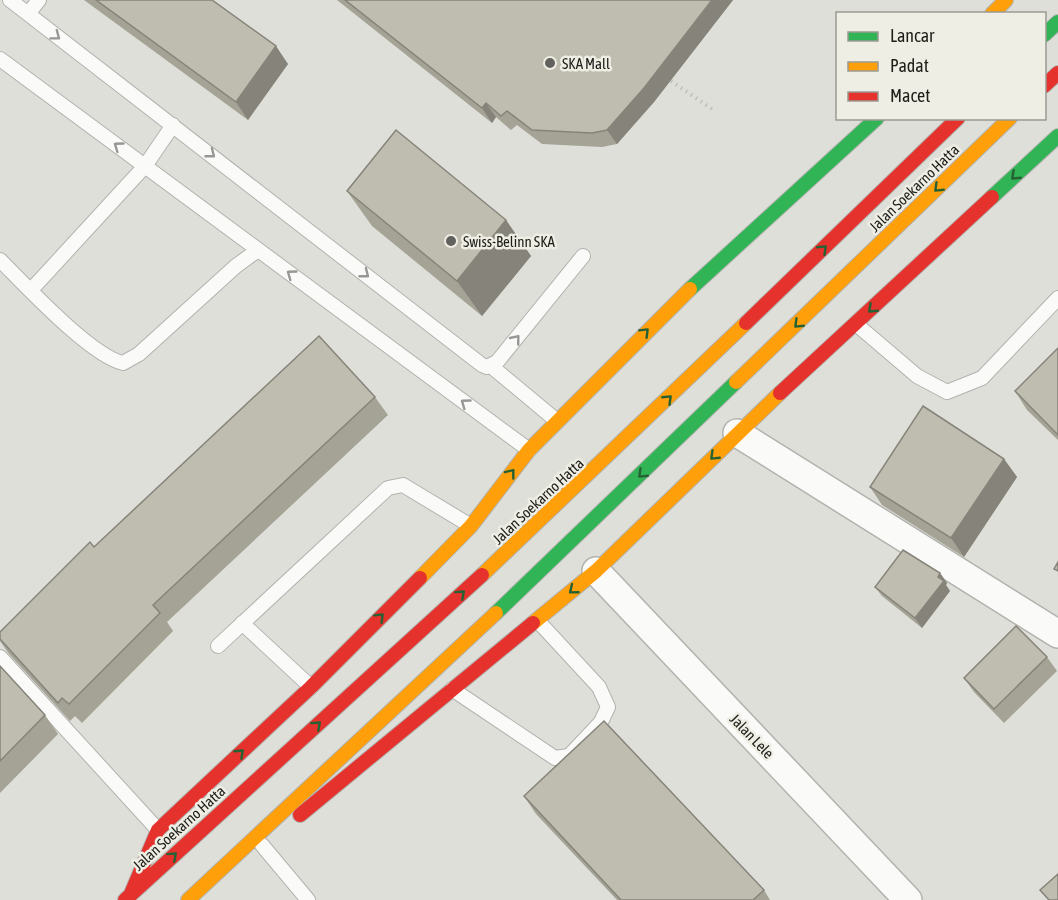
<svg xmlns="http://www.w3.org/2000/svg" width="1058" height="900" font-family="'Asap Condensed',sans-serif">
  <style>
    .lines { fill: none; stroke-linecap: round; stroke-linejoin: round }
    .lane-casing { stroke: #b2b2ae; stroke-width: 16 }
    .street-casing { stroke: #b2b2ae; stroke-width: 30 }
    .fast-casing { stroke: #b2b2ae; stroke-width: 16 }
    .slow-casing { stroke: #b2b2ae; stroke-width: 16 }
    .jam-casing { stroke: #b2b2ae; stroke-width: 16 }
    .path { stroke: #bfbfbd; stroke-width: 4; stroke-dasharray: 1.5 4.5; stroke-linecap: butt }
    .lane { stroke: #fafaf9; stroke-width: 14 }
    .street { stroke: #fafaf9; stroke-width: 27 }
    .fast { stroke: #30b455; stroke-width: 14 }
    .slow { stroke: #ff9f0a; stroke-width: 14 }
    .jam { stroke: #e5322d; stroke-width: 14 }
    .wall { fill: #a4a396 }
    .shaded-wall { fill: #86847a }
    .building { fill: #bfbdaf; stroke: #86847a; stroke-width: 1.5 }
    .oneway { stroke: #979794 }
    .oneway2 { stroke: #266134 }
    .poi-dot { fill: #61615d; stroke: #efeee4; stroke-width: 2 }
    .labels { text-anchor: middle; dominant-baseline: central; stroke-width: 5; stroke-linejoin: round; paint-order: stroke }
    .poi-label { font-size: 15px; fill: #1d1d19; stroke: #efeee4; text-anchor: start }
    .street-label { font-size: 15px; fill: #1d1d19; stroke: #efeee4 }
  </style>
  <rect width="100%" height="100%" fill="#dfdfda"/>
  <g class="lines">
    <g class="lane-casing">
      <path id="lane" d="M10 0 482 365 487 367 497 362 583 256
        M28 14 39 0
        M0 59 529 450
        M0 260C26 286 91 356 123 363L139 354 236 266 258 250
        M31 290 145 166 173 125
        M856 324 917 376 947 392 982 378 1058 298
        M491 366 557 421
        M242 623 311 687
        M218 646 388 488 403 485 471 526
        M0 657 158 830
        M452 689 555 758 569 756 601 722 608 707 599 687 537 620
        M262 845 308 900"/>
    </g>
    <g class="street-casing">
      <path id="street" d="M737 433 1058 634
        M596 571 908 900"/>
    </g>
    <g class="fast-casing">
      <path id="fast" d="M1044 35 1058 22
        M992 197 1058 136
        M690 289 877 118
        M496 613 736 382"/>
    </g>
    <g class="slow-casing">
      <path id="slow" d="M992 14 1006 0
        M736 382 1010 118
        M482 575 746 323
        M420 578 471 526 529 450 690 289
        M533 623 596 571 780 393
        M188 900 496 613"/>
    </g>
    <g class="jam-casing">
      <path id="jam" d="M1044 86 1058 73
        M746 323 958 118
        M780 393 992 197
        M300 815 533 623
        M130 896 158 830 311 687 420 578
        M125 900 482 575"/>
    </g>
    <path class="path" d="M671 81 715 111"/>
    <use href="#lane" class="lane"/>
    <use href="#street" class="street"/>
    <use href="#fast" class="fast"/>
    <use href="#slow" class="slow"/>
    <use href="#jam" class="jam"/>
  </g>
  <path class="wall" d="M84 0H212L288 64 248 120Z
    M337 0H733L654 102 617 144 602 147 542 144 517 125 511 130 496 117 492 123Z
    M347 191 506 220 531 256 482 316 372 226Z
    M1058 348V440L1027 410 1015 391Z
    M375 397 388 415 167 622 173 631 82 723 75 716 70 721 9 654 0 641V632Z
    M1004 459 1017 477 964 557 882 505 870 487Z
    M940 573 947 583 946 585 950 591 922 628 882 596 875 587Z
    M1047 657 1057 671 1004 723 974 692 964 678Z
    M0 666 45 715 58 734 0 793Z
    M524 796 764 890 770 900H617L536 814Z"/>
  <path class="shaded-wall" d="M712 0H733L654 102 617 144 607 130Z
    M276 46 288 64 248 120 236 102Z
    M486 103 496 117 492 123 482 108Z
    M506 220 531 256 482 316 457 281Z
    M1004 459 1017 477 964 557 951 538Z
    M940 573 947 583 946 585 950 591 922 628 915 618Z"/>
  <path class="building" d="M96 0H212L276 46 236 102Z
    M345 0H712L644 88 607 130 592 133 532 130 507 111 501 116 486 103 482 108Z
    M396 130 506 220 457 281 347 191Z
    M319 336 375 397 153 605 160 613 69 704 62 698 58 703 0 639V632L90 542 94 547Z
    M1058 348V435L1015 391Z
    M923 406 1004 459 951 538 870 487Z
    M903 550 940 573 938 577 944 581 915 618 875 587Z
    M1058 562V571L1054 569Z
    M1016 626 1047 657 994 709 964 678Z
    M0 666 45 715 0 761Z
    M604 721 764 890 753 900H621L524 796Z
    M1058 874V900H1049L1040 890Z"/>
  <defs><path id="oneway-chevron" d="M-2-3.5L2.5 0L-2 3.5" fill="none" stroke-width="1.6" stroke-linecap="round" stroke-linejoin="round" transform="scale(1.5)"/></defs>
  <g class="oneway">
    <use href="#oneway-chevron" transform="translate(56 36) rotate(37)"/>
    <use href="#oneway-chevron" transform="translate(118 146) rotate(-144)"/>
    <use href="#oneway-chevron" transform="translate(211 154) rotate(38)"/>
    <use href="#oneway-chevron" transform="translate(291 274) rotate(-144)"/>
    <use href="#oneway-chevron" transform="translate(365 274) rotate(38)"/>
    <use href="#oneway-chevron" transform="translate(516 339) rotate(-51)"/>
    <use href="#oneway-chevron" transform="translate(465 403) rotate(-144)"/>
  </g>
  <g class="oneway2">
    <use href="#oneway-chevron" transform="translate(1015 176) rotate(137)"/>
    <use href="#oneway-chevron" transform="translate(938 188) rotate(136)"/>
    <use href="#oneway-chevron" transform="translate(823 249) rotate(-44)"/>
    <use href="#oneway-chevron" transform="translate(872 309) rotate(137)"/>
    <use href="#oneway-chevron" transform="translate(798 324) rotate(136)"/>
    <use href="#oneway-chevron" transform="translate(645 332) rotate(-45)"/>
    <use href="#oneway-chevron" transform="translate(668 399) rotate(-44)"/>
    <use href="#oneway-chevron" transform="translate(714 456) rotate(136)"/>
    <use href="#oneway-chevron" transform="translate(511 473) rotate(-52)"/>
    <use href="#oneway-chevron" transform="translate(642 474) rotate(136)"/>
    <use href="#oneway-chevron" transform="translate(573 590) rotate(141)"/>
    <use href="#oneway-chevron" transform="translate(461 594) rotate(-42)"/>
    <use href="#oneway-chevron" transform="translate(380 617) rotate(-45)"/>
    <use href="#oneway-chevron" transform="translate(317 725) rotate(-42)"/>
    <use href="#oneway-chevron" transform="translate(240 753) rotate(-43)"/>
    <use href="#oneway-chevron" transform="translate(173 856) rotate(-42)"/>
  </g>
  <g class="poi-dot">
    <circle cx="550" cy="63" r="6"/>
    <circle cx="451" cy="241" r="6"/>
  </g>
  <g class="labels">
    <g class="poi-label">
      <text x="562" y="63">SKA Mall</text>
      <text x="463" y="241">Swiss-Belinn SKA</text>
    </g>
    <g class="street-label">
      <text transform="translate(914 188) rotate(-44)">Jalan Soekarno Hatta</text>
      <text transform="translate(538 501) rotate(-43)">Jalan Soekarno Hatta</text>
      <text transform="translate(752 736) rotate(46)">Jalan Lele</text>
      <text transform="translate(179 828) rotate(-42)">Jalan Soekarno Hatta</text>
    </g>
  </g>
  <rect x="836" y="12" width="210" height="108" fill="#efeee4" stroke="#9b9a93" stroke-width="1.5"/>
  <rect x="848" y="32" width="30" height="9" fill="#30b455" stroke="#9b9a93" stroke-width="1.5"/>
  <text x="890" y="42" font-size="18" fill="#1d1d19">Lancar</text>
  <rect x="848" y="62" width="30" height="9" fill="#ff9f0a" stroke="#9b9a93" stroke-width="1.5"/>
  <text x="890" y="72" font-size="18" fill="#1d1d19">Padat</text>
  <rect x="848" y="92" width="30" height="9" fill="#e5322d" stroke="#9b9a93" stroke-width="1.5"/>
  <text x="890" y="102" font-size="18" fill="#1d1d19">Macet</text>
</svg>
